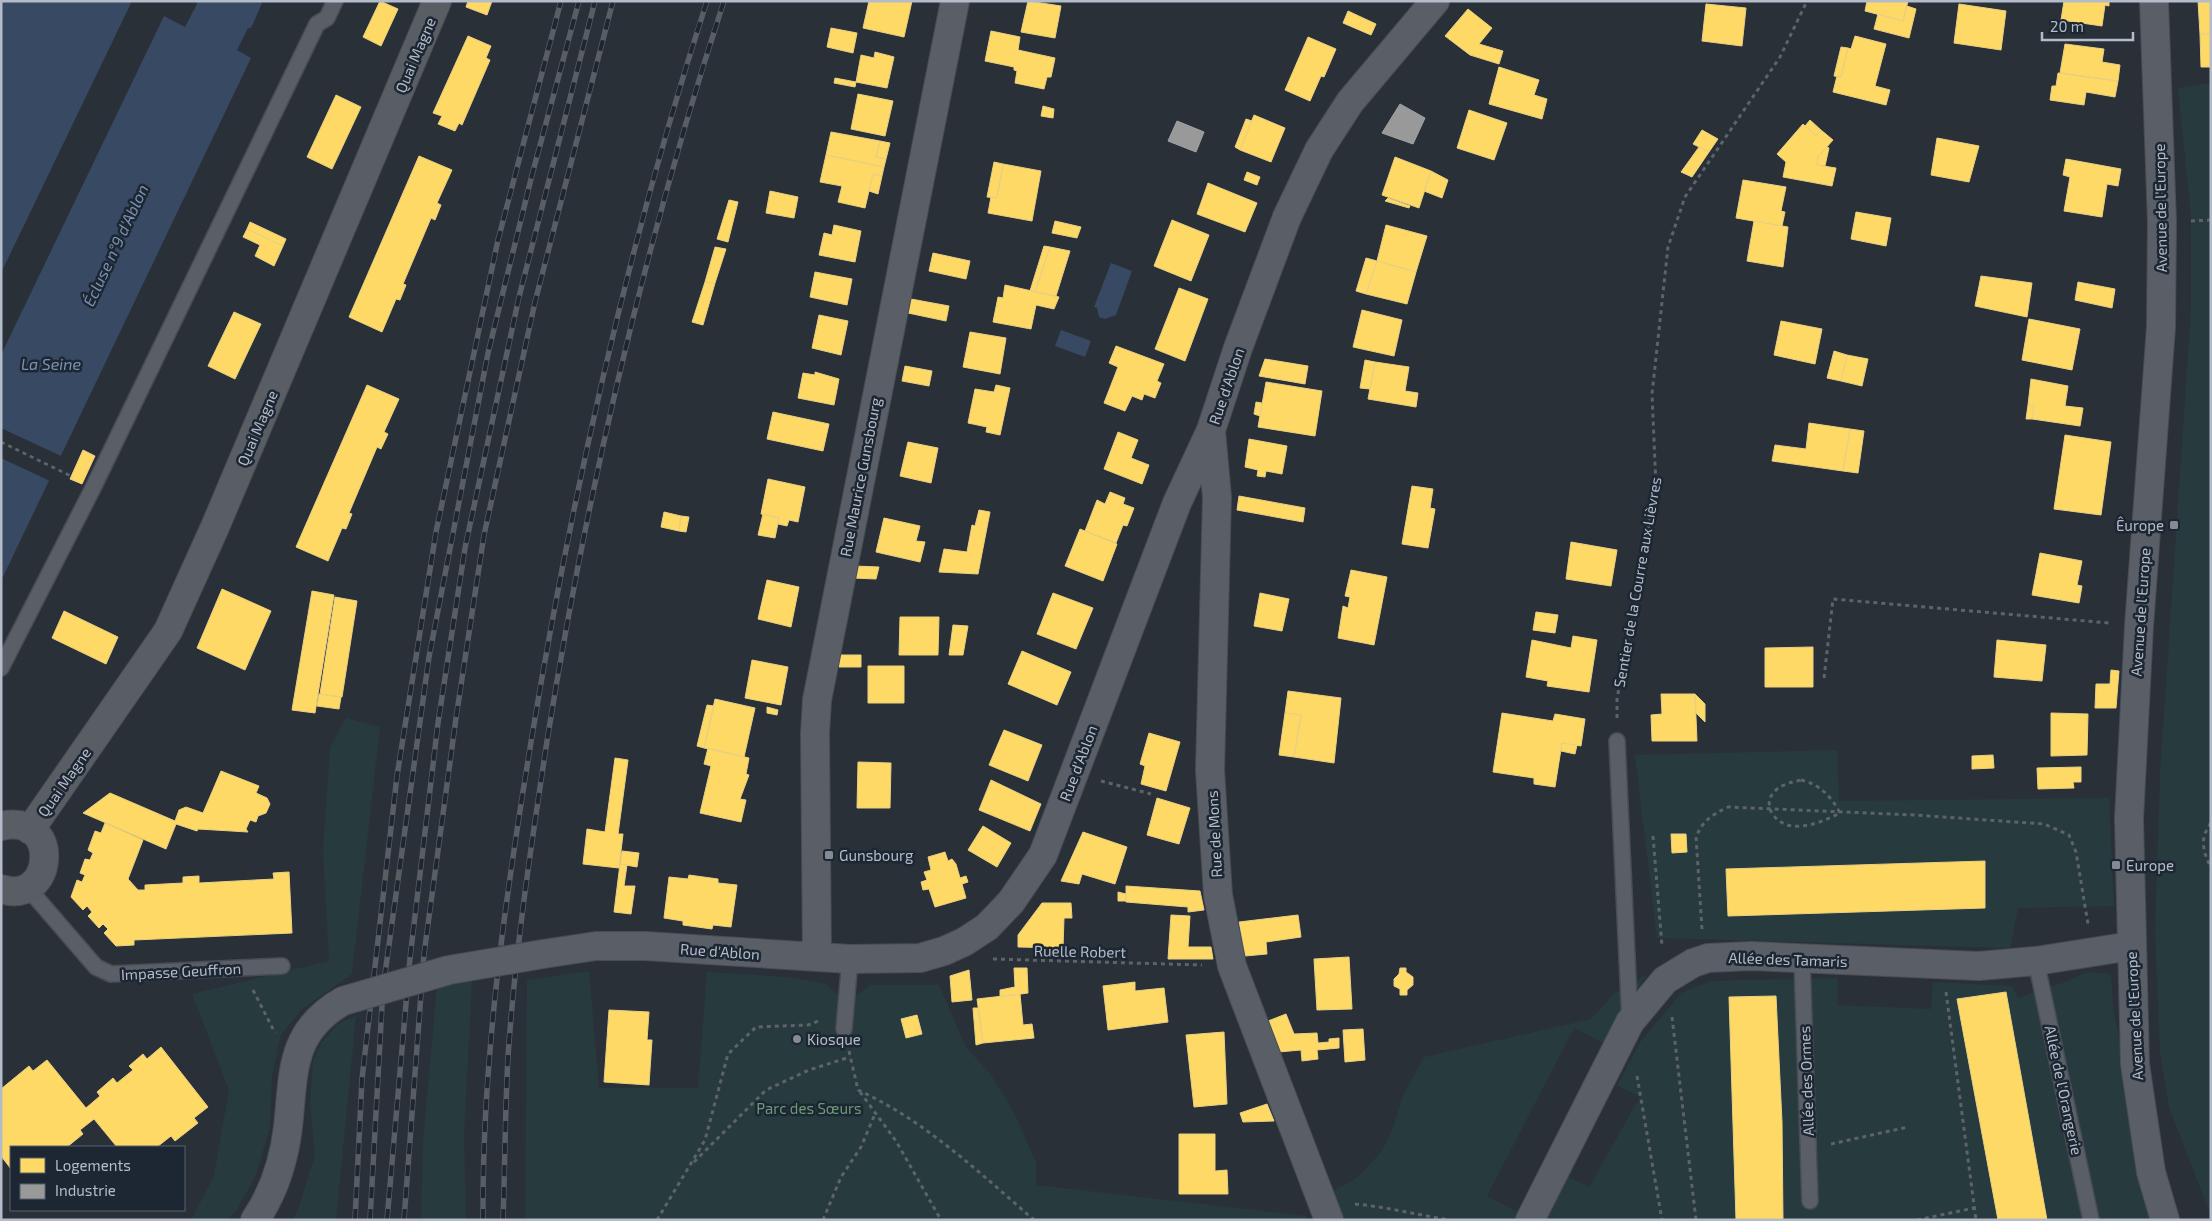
<svg xmlns="http://www.w3.org/2000/svg" width="2212" height="1221" font-family="'Exo 2',sans-serif">
  <style>
    .green { fill: #273a3e }
    .water { fill: #384963 }
    .pier { fill: #2a3038 }
    .homes { fill: #ffd966; stroke: #e8d084 }
    .industry { fill: #999; stroke: #a1a4a7 }
    .lines { fill: none; stroke-linecap: round; stroke-linejoin: round }
    .lane-casing { stroke: #484c53; stroke-width: 18 }
    .street-casing { stroke: #484c53; stroke-width: 30 }
    .secondary-casing { stroke: #484c53; stroke-width: 30 }
    .path { stroke: #5d636a; stroke-width: 3; stroke-dasharray: 4 4; stroke-linecap: butt }
    .lane { stroke: #5a5e66; stroke-width: 15 }
    .street { stroke: #5a5e66; stroke-width: 28 }
    .secondary { stroke: #595d64; stroke-width: 28 }
    .rail-casing { stroke: #595d64; stroke-width: 5.5 }
    .rail { stroke: #1d2633; stroke-width: 4; stroke-dasharray: 11; stroke-linecap: butt }
    .street-bridge-casing { stroke: #484c53; stroke-width: 30; stroke-linecap: butt }
    .street-bridge { stroke: #5a5e66; stroke-width: 28 }
    .poi-dot { fill: #848b96; stroke: #1d2633; stroke-width: 2 }
    .labels { text-anchor: middle; dominant-baseline: central; stroke-width: 5; stroke-linejoin: round; paint-order: stroke }
    .street-label { font-size: 15px; fill: #b4bcc9; stroke: #1d2633 }
    .poi-label { font-size: 15px; fill: #b4bcc9; stroke: #1d2633; text-anchor: start }
    .park-label { font-size: 15px; fill: #6b9a76; stroke: #1d2633 }
    .water-label { font-size: 16px; font-style: italic; fill: #7c92b1; stroke: #1d2633 }
  </style>
  <rect width="100%" height="100%" fill="#2a3038"/>
  <path class="green" d="M2211 83V1216L2169 1107 2160 1052 2155 932 2160 775 2191 310V216L2178 88Z
    M346 718 380 727 352 974 302 1009 281 1035 272 1076 270 1127 256 1175 237 1210 227 1220H191L214 1176 229 1090 192 994 329 961 323 851 330 747Z
    M1837 750 1839 801 2109 798 2114 906 2018 908 2010 948 1657 938 1635 755Z
    M589 971 599 1088H698L707 972 786 977 826 984 847 1003 870 985H939L966 1047 991 1075 1015 1114 1036 1163V1185L1306 1216 1307 1220H525L527 980Z
    M2087 972 2111 974 2113 1008 2156 1220H1543L1566 1176 1589 1187 1640 1097 1617 1085 1641 1041 1681 993 1710 981 1838 978 1837 1005 1931 1009 1933 982 2012 986 2018 998 2065 982Z
    M1647 974 1605 1044 1574 1028 1487 1196 1518 1212 1514 1220H1332L1323 1196 1357 1178 1382 1151 1392 1130 1404 1093 1424 1057 1591 1019 1615 993Z
    M472 981 464 1136 466 1220H421L423 1140 437 987Z
    M356 1016 336 1220H292L298 1210 315 1155 310 1103 313 1061 321 1043 338 1024Z"/>
  <path class="water" d="M1 1H132L1 273Z
    M196 1H263L251 28H248L237 50 251 58 1 581V355L164 16 185 27 197 4Z
    M1111 263 1132 271 1116 315 1105 319 1099 317 1097 308 1094 307Z
    M1061 330 1091 341 1085 357 1055 346Z"/>
  <path class="pier" d="M1 428 61 456 50 481 1 458Z"/>
  <path class="homes" d="M380 1 398 9 381 46 363 37Z
    M468 1H492L487 15 466 7Z
    M869 1H912L904 37 863 28Z
    M1028 1 1061 6 1055 38 1021 32Z
    M1867 1H1908L1903 21 1865 11Z
    M2064 1H2109V6L2105 5 2102 26 2061 20Z
    M2198 1H2211V34H2200Z
    M1706 4 1746 8 1742 46 1702 41Z
    M1959 4 2006 11 2001 50 1954 43Z
    M1907 6 1916 9 1909 38 1874 29 1878 14 1903 21Z
    M1468 9 1492 28 1479 44 1503 51 1499 64 1470 55 1445 36Z
    M1348 11 1376 24 1371 35 1343 23Z
    M831 28 857 33 853 53 827 47Z
    M991 31 1020 37 1018 50 1055 58 1051 77H1047L1044 89 1015 83 1017 71 1014 70V67L985 61Z
    M2200 34H2211V67H2201Z
    M468 36 491 46 486 58 490 60 462 125 459 123 455 131 438 124 442 116 433 113Z
    M1855 36 1886 44 1875 86 1890 90 1886 105 1833 92 1837 76 1841 77 1848 48 1851 49Z
    M1308 37 1336 49 1324 77 1321 76 1310 101 1285 90Z
    M2065 44 2104 49 2102 62 2120 65 2118 81 2060 73Z
    M1841 47 1848 48 1841 77 1834 76Z
    M875 52 894 57 887 88 856 82 861 55 874 58Z
    M1499 67 1539 80 1534 95 1547 99 1542 119 1489 104Z
    M2058 73 2118 81 2115 97 2086 92 2084 105 2050 100 2052 86H2056Z
    M835 78 856 82 855 87 834 83Z
    M858 94 893 101 885 136 851 129Z
    M336 95 361 107 332 169 307 157Z
    M1043 106 1054 109 1053 118 1041 116Z
    M1469 110 1507 123 1494 160 1457 148Z
    M1254 115 1285 128 1271 162 1240 150Z
    M1246 119 1252 121 1240 150 1235 147Z
    M1810 120 1821 130 1816 136 1805 126Z
    M1803 124 1816 136 1821 130 1833 140 1818 157 1817 165 1836 168 1832 186 1783 177 1786 162 1777 154Z
    M1702 130 1718 139 1709 152 1693 144Z
    M831 132 880 141 876 157 886 159 884 167 826 155Z
    M1937 138 1979 146 1969 182 1931 175Z
    M880 141 890 143 886 159 876 157Z
    M1699 147 1709 152 1692 177 1681 172Z
    M1827 147 1829 148 1825 166 1817 165 1818 157Z
    M826 155 884 167 882 176 873 174 865 208 838 202 842 186 820 182Z
    M419 156 452 170 437 203 441 205 435 220 431 218 403 284 406 285 400 300 396 299 382 332 349 317Z
    M1395 157 1431 171 1419 208 1382 195Z
    M2066 159 2121 169 2118 186 2107 184 2102 217 2064 211 2070 177 2063 175Z
    M994 162 1003 164 997 198 987 197Z
    M1003 164 1041 171 1032 221 988 213 991 197 997 198Z
    M1431 171 1448 180 1442 198 1424 191Z
    M1247 172 1260 177 1257 185 1244 180Z
    M873 174 882 176 878 194 869 191Z
    M1743 180 1786 187 1781 211 1785 212 1782 226 1736 218Z
    M1208 183 1257 203 1245 232 1197 214Z
    M770 191 798 197 794 218 766 213Z
    M1388 198 1410 206 1409 208 1385 201Z
    M729 200 738 202 728 242 717 239Z
    M1856 212 1891 218 1886 246 1851 239Z
    M1172 220 1209 235 1191 281 1154 266Z
    M1055 221 1081 227 1077 238 1052 233Z
    M1754 221 1788 227 1783 267 1747 261Z
    M250 222 286 239 283 246 247 229Z
    M834 225 861 231 855 262 819 255 824 233 832 235Z
    M1386 225 1427 236 1416 272 1377 261Z
    M247 229 283 246 274 266 255 256 260 245 243 237Z
    M1044 246 1050 247 1035 292 1030 291Z
    M715 247 726 249 715 283 705 282Z
    M1050 247 1070 251 1056 296 1035 292Z
    M933 253 970 261 966 279 929 271Z
    M1366 258 1377 261 1366 294 1356 291Z
    M1377 261 1416 272 1407 304 1366 294Z
    M815 272 852 279 847 305 810 297Z
    M1981 276 2032 283 2027 317 1975 306Z
    M705 282 715 283 703 325 692 322Z
    M2078 282 2115 289 2112 308 2075 300Z
    M1005 285 1059 297 1054 309 1036 305 1031 329 993 322 998 297 1003 298Z
    M1179 288 1208 299 1185 361 1155 349Z
    M911 299 949 306 946 321 908 313Z
    M1362 310 1402 320 1394 356 1353 347Z
    M234 312 261 324 235 379 208 366Z
    M819 315 848 321 841 355 812 348Z
    M2029 319 2080 329 2072 370 2022 360Z
    M1781 321 1822 329 1815 364 1774 355Z
    M970 332 1006 338 1000 374 963 367Z
    M1116 346 1164 364 1157 381 1161 383 1155 398 1144 394 1142 400 1132 396 1125 411 1104 403 1118 367 1109 363Z
    M1834 351 1847 355 1841 381 1827 378Z
    M1847 355 1868 359 1862 386 1841 381Z
    M1265 359 1308 366 1305 384 1259 376Z
    M1365 360 1375 362 1370 389 1360 388Z
    M1375 362 1409 367 1405 391 1418 393 1416 407 1368 399Z
    M905 366 932 371 929 386 902 381Z
    M815 372 839 379 834 405 798 398 803 373 815 375Z
    M2031 379 2068 386 2065 406 2083 408 2080 426 2032 419 2034 406 2028 405Z
    M1266 382 1322 391 1315 436 1258 427Z
    M367 385 399 399 384 432 388 434 381 449 377 447 349 513 352 514 346 529 342 528 328 561 296 547Z
    M996 385 1010 388 1000 435 986 432 987 427 968 423 975 389 994 392Z
    M1256 402 1262 403 1260 416 1254 414Z
    M2028 405 2034 406 2032 419H2026Z
    M773 412 829 424 823 451 767 439Z
    M1809 423 1850 429 1843 471 1772 461 1775 445 1806 449Z
    M1850 429 1864 431 1858 473 1843 471Z
    M1118 432 1138 440 1131 458 1149 465 1142 484 1104 469Z
    M2065 435 2111 442 2101 515 2054 509Z
    M1249 439 1287 446 1282 474 1266 471 1265 477 1257 476 1258 470 1245 467Z
    M908 442 938 448 931 483 900 476Z
    M83 450 95 456 82 484 70 479Z
    M768 479 805 487 798 522 789 520 787 526 778 524 779 518 761 514Z
    M1412 486 1433 489 1430 508 1435 509 1428 548 1402 544Z
    M1110 492 1125 498 1123 504 1134 508 1127 526 1123 525 1116 543 1085 531 1097 500 1105 504Z
    M1239 496 1305 508 1303 522 1237 510Z
    M979 510 990 512 978 574 939 572 944 549 967 552 972 525 975 526Z
    M664 512 681 516 679 531 661 527Z
    M763 514 779 518 775 538 758 535Z
    M681 516 689 517 686 532 679 531Z
    M884 518 920 526 916 541 925 542 920 562 876 552Z
    M1080 529 1117 544 1103 581 1065 566Z
    M1571 542 1617 550 1611 586 1566 579Z
    M2040 553 2082 561 2077 585 2082 586 2079 603 2032 595Z
    M855 566 879 567 876 579 852 578Z
    M1351 570 1387 577 1374 645 1338 638 1343 606 1348 608 1350 597 1345 596Z
    M767 580 799 587 791 627 758 619Z
    M222 589 271 611 245 670 197 648Z
    M312 591 334 595 315 713 292 710Z
    M1053 593 1093 608 1076 649 1037 634Z
    M1260 593 1289 599 1282 631 1254 626Z
    M335 597 357 601 342 697 320 694Z
    M64 611 118 637 106 664 52 638Z
    M1536 612 1558 615 1555 633 1533 630Z
    M900 617H939L938 655H899Z
    M953 625 968 626 963 655H949Z
    M1573 636 1597 640 1589 692 1547 686 1548 681 1526 677 1532 640 1571 648Z
    M1997 640 2046 645 2042 681 1994 677Z
    M1813 647V687H1765V648Z
    M1022 651 1071 672 1057 705 1008 684Z
    M839 655H861V667H839Z
    M752 660 788 667 781 705 745 698Z
    M868 666H904V703H868Z
    M2111 670 2119 671 2116 708H2095L2096 684H2110Z
    M1288 691 1341 698 1334 763 1294 757 1301 715 1285 713Z
    M319 694 341 697 339 709 317 706Z
    M1661 694H1695L1697 741H1652L1651 715 1662 714Z
    M1695 694 1705 704V722L1696 713Z
    M715 699 755 708 744 757 704 748Z
    M707 705 714 706 704 748 697 746Z
    M767 707 778 710 777 715 767 713Z
    M1285 713 1301 715 1294 757 1279 755Z
    M1502 713 1553 721 1555 714 1585 719 1581 746 1562 743 1555 787 1534 784V778L1493 772Z
    M2051 713 2088 714 2087 755 2051 756Z
    M1004 730 1042 745 1028 781 989 765Z
    M1149 733 1180 742 1166 791 1141 784 1145 766 1140 764Z
    M1562 743 1577 745 1575 754 1561 751Z
    M708 748 749 758 746 774 749 775 740 799 746 800 741 822 700 813 711 766 704 764Z
    M1993 755 1994 768 1972 769V756Z
    M615 758 628 760 618 834H623L619 868 583 864 587 829 605 832Z
    M858 762 891 763 890 808H857Z
    M2081 767V782H2073L2074 788 2038 789 2037 768Z
    M221 771 259 786 256 793 267 798 270 804 266 813 258 816 256 822 250 820 246 829 248 832 198 829 197 831 176 824 166 849 83 813 110 793 175 821 179 810 186 807 203 813Z
    M991 780 1041 804 1030 831 979 810Z
    M1157 798 1190 808 1179 844 1147 835Z
    M105 823 143 840 128 879 138 890H145V885L183 883V877L199 876V883L274 879 273 873 289 872 292 933 134 940V945L116 946 104 933 108 929 103 924 99 928 88 916 92 912 87 906 83 910 71 897 77 880 82 882 85 875 80 873 85 859 90 860 93 853 88 850 95 831 101 833Z
    M983 826 1011 843 997 867 968 850Z
    M1083 832 1127 847 1115 884 1082 874 1079 884 1061 881Z
    M1671 834H1686L1687 852 1672 853Z
    M622 851 639 853 637 867 620 864Z
    M945 852 948 861 952 859 956 864 960 878 966 876 968 882 962 884 966 898 935 907 929 889 923 890 921 882 927 880 924 872 931 870 928 857Z
    M1985 861V908L1728 916 1726 869Z
    M620 864 627 865 624 886H635L631 914 614 912Z
    M689 875 718 879V883L737 885 731 927 713 925 712 929 683 925V921L664 918 669 877 688 879Z
    M1126 886 1200 891 1204 910 1188 912V907L1126 902Z
    M1118 892 1126 894V901H1118Z
    M1042 903H1071L1072 918H1064L1063 948 1018 947V935Z
    M1171 915 1190 916 1188 947H1211L1213 959H1168Z
    M1298 915 1301 937 1266 942 1267 954 1245 956 1239 922Z
    M1349 957 1352 1009 1317 1010 1314 959Z
    M1014 968H1027L1028 993 1000 997V990L1015 987Z
    M1400 968H1406V972L1413 977V985L1407 990V995H1400V989L1394 986V979L1399 974Z
    M969 970 972 1000 952 1002 950 976Z
    M1135 982V991L1164 988 1168 1022 1108 1030 1103 986Z
    M2006 992 2028 1114 2047 1220H1998L1957 999Z
    M1020 994 1023 1025 1032 1024 1034 1038 983 1043 977 999Z
    M1776 996 1782 1122 1783 1220H1736L1729 997Z
    M973 1008H978L983 1043 976 1045Z
    M609 1010 649 1012 647 1040H652L649 1085 604 1082Z
    M1286 1014 1294 1034 1317 1033 1318 1043 1329 1042V1039L1339 1038V1048L1317 1050 1318 1059 1302 1061 1301 1050 1279 1052 1268 1021Z
    M917 1015 922 1034 906 1038 901 1019Z
    M1363 1029 1365 1060 1345 1062 1343 1030Z
    M1224 1032 1227 1104 1194 1107 1186 1035Z
    M161 1047 208 1107 194 1118 198 1123 175 1141 171 1136 157 1147H117L94 1119 80 1130 83 1134 67 1147H11V1169L1 1156V1089L29 1066 33 1071 47 1060 86 1108 100 1096 97 1092 113 1078 117 1083 133 1070 129 1066 143 1054 147 1059Z
    M1267 1104 1274 1121 1243 1122 1240 1113Z
    M1179 1134H1215V1171L1227 1170 1228 1194H1179Z"/>
  <path class="industry" d="M1400 104 1425 118 1413 144 1382 133Z
    M1177 121 1204 132 1196 152 1168 141Z"/>
  <g class="lines">
    <g class="lane-casing">
      <path id="lane" d="M1 668 93 488 317 24 327 18 335 1
        M1617 741 1630 1022
        M27 887 96 967 111 974 282 966
        M1802 960 1810 1201
        M2036 961 2091 1220
        M844 1029 850 959"/>
    </g>
    <g class="street-casing">
      <path id="street" d="M2154 1 2162 222 2161 327 2139 626 2129 819 2135 1064 2151 1172 2165 1220
        M1211 431 1217 497 1210 770 1218 895 1232 966 1329 1220
        M543 954 596 946H645L850 959 920 958 944 951 964 942 987 927 1011 902 1043 855 1177 503 1211 430 1238 348 1287 217 1319 150 1350 102 1435 1
        M817 957 815 733 817 700 955 1
        M255 1220C274 1192 284 1161 288 1127 294 1073 289 1032 343 1001
        M1530 1220 1630 1022 1665 980 1693 963 1708 958 1751 956 1979 966 2036 961 2131 946"/>
    </g>
    <g class="secondary-casing">
      <path id="secondary" d="M1 826C63 812 54 907 1 889
        M30 830 168 631 215 527 437 1"/>
    </g>
    <path class="path" d="M2191 221 2211 220
      M1 442 73 477
      M1824 678 1833 599 2109 623
      M1617 718V699L1656 486 1652 394 1668 247 1685 197 1780 57 1807 1
      M1801 780C1819 784 1831 796 1840 813 1826 820 1808 828 1792 826 1775 824 1760 804 1776 790 1783 784 1792 782 1801 780Z
      M1101 781 1151 794
      M2211 823C2199 839 2203 851 2211 868
      M1653 836 1662 946
      M1702 929 1696 837C1703 820 1712 815 1728 807L1914 815 2044 824 2069 835 2076 852 2088 924
      M993 959 1202 965
      M253 990 275 1033
      M1946 992 1976 1220
      M1672 1017 1696 1220
      M849 1051 858 1090C924 1120 980 1173 1034 1220
      M1637 1076 1662 1220
      M860 1092 896 1141 941 1220
      M1831 1144 1908 1127
      M694 1162 766 1090 809 1070 850 1057
      M1355 1204C1387 1207 1418 1215 1450 1220
      M657 1220 705 1140 728 1054 756 1027 808 1025 821 1020
      M823 1220 841 1177 861 1147 875 1114
      M1917 1220 1974 1208"/>
    <use href="#lane" class="lane"/>
    <use href="#street" class="street"/>
    <use href="#secondary" class="secondary"/>
    <g class="rail-casing">
      <path id="rail" d="M355 1220 362 1079 397 776 436 532 498 240 561 1
        M370 1220 383 988 429 657 488 353 532 175 579 1
        M387 1220 410 958 438 723 465 548 519 297 595 1
        M404 1220 424 954 456 718 484 535 535 302 613 1
        M483 1220C482 1059 505 900 531 742 572 494 629 241 707 1
        M503 1220C505 1166 505 1111 508 1057 515 952 531 846 547 741 587 491 645 243 724 1"/>
    </g>
    <use href="#rail" class="rail"/>
    <g class="street-bridge-casing">
      <path id="street-bridge" d="M343 1001 449 970 543 954"/>
    </g>
    <use href="#street-bridge" class="street-bridge"/>
  </g>
  <g class="poi-dot">
    <rect x="2169" y="520" width="10" height="10" rx="2.5"/>
    <rect x="824" y="850" width="10" height="10" rx="2.5"/>
    <rect x="2111" y="860" width="10" height="10" rx="2.5"/>
    <circle cx="797" cy="1039" r="5"/>
  </g>
  <g class="labels">
    <g class="street-label">
      <text transform="translate(415 55) rotate(-67)">Quai Magne</text>
      <text transform="translate(2160 208) rotate(-91)">Avenue de l'Europe</text>
      <text transform="translate(1226 386) rotate(-71)">Rue d'Ablon</text>
      <text transform="translate(257 428) rotate(-67)">Quai Magne</text>
      <text transform="translate(860 477) rotate(-79)">Rue Maurice Gunsbourg</text>
      <text transform="translate(1637 582) rotate(-80)">Sentier de la Courre aux Lièvres</text>
      <text transform="translate(2140 612) rotate(-86)">Avenue de l'Europe</text>
      <text transform="translate(1078 763) rotate(-69)">Rue d'Ablon</text>
      <text transform="translate(64 782) rotate(-55)">Quai Magne</text>
      <text transform="translate(1214 834) rotate(-93)">Rue de Mons</text>
      <text transform="translate(720 951) rotate(4)">Rue d'Ablon</text>
      <text transform="translate(1080 951) rotate(1)">Ruelle Robert</text>
      <text transform="translate(1788 959) rotate(2)">Allée des Tamaris</text>
      <text transform="translate(181 971) rotate(-3)">Impasse Geuffron</text>
      <text transform="translate(2134 1016) rotate(-93)">Avenue de l'Europe</text>
      <text transform="translate(1806 1081) rotate(-92)">Allée des Ormes</text>
      <text transform="translate(2064 1090) rotate(78)">Allée de l'Orangerie</text>
    </g>
    <g class="poi-label">
      <text x="2164" y="525" text-anchor="end">Êurope</text>
      <text x="839" y="855">Gunsbourg</text>
      <text x="2126" y="865">Europe</text>
      <text x="807" y="1039">Kiosque</text>
    </g>
    <g class="park-label">
      <text x="809" y="1108">Parc des Sœurs</text>
    </g>
    <g class="water-label">
      <text transform="translate(115 245) rotate(-65)">Écluse n°9 d'Ablon</text>
      <text x="51" y="363">La Seine</text>
    </g>
  </g>
  <rect width="2212" height="1221" fill="none" stroke="#b4bcc9" stroke-width="5"/>
  <rect x="10" y="1146" width="175" height="65" fill="#1d2633" stroke="#59626f"/>
  <rect x="20" y="1158" width="25" height="15" fill="#ffd966" stroke="#59626f"/>
  <text x="55" y="1171" font-size="15" fill="#b4bcc9">Logements</text>
  <rect x="20" y="1184" width="25" height="15" fill="#999999" stroke="#59626f"/>
  <text x="55" y="1196" font-size="15" fill="#b4bcc9">Industrie</text>
  <path d="M2042 32v8h91v-8" fill="none" stroke="#b4bcc9" stroke-width="2.5"/>
  <text x="2050" y="32" font-size="15" fill="#b4bcc9" stroke="#1d2633" stroke-width="4" paint-order="stroke">20 m</text>
</svg>
